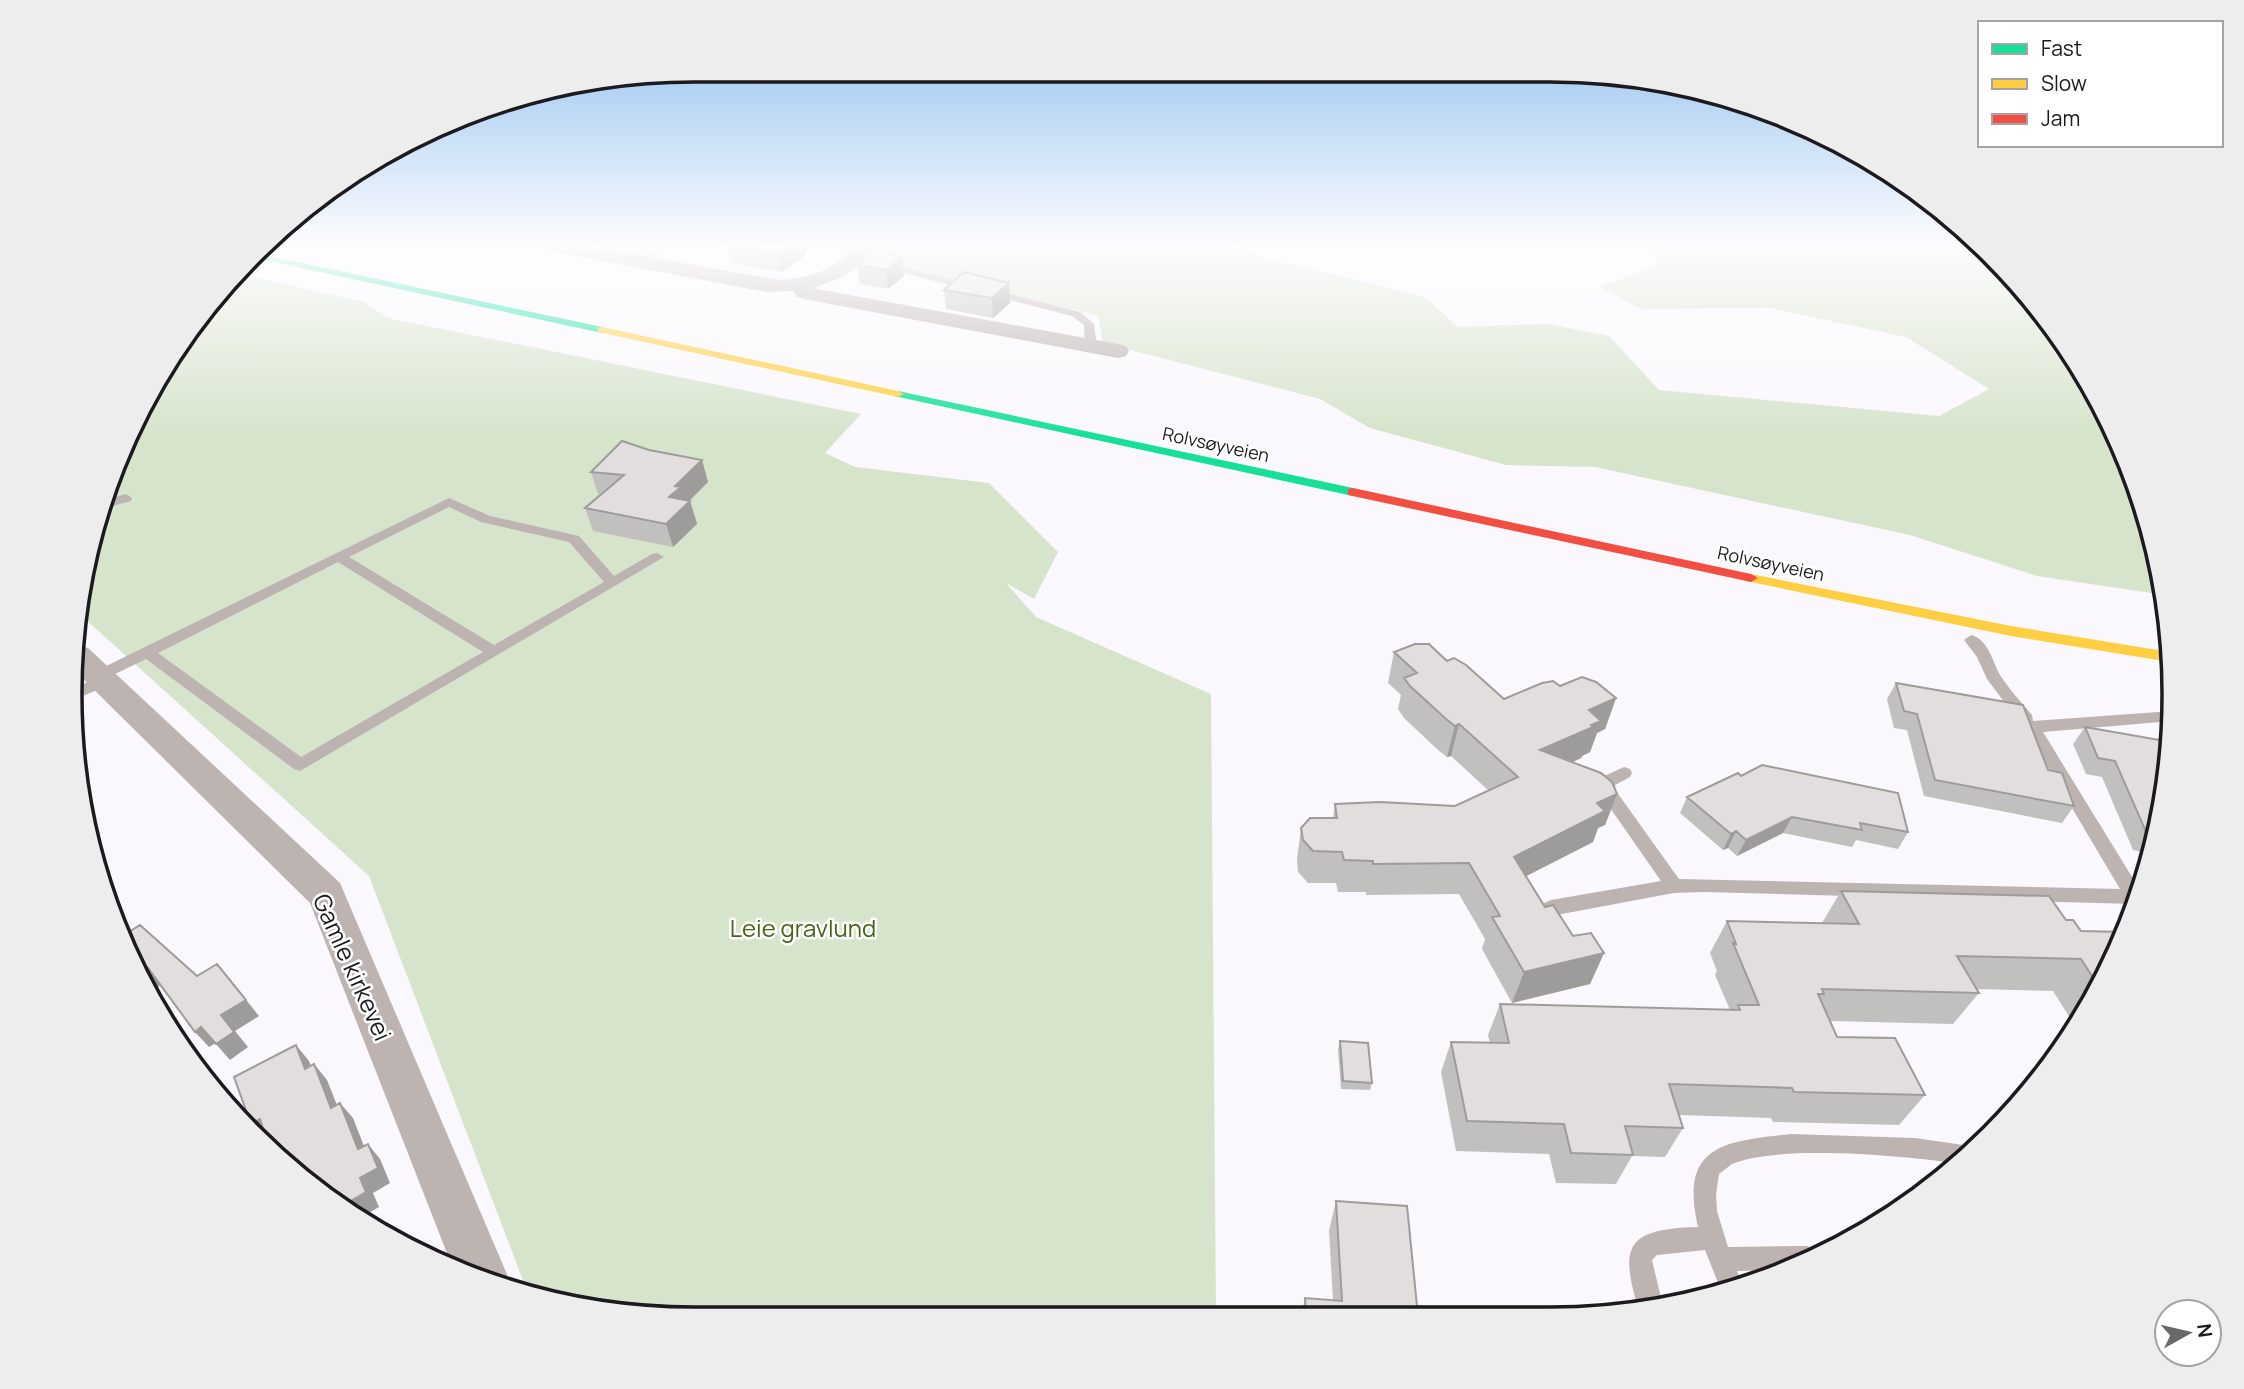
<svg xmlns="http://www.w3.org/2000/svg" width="2244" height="1389" font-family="Manrope,sans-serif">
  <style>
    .green { fill: #d7e4cc }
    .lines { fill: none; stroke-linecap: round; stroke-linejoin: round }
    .lane { fill: #bdb3b1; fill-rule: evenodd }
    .street { fill: #bdb3b1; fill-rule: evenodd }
    .fast { fill: #16e098; fill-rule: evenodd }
    .slow { fill: #ffcf43; fill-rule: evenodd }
    .jam { fill: #f24e42; fill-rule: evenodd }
    .wall { fill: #c2bfbf }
    .shaded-wall { fill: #9e9b9b }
    .building { fill: #e2dede; stroke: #9e9b9b; stroke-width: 2 }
    .labels { text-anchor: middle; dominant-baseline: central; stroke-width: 5; stroke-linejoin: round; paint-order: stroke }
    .far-street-label { font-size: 18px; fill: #1d1a1f; stroke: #fff }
    .near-park-label { font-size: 24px; fill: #436315; stroke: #fff }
    .near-street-label { font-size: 24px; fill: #1d1a1f; stroke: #fff }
    .rim { fill: none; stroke: #1d1a1f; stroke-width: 3.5 }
  </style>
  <rect width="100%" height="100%" fill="#faf8fc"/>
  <path class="green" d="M867 242H1230L1239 251 1425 297 1458 327 1548 324 1609 336 1659 390 1939 416 1989 389 1906 337 1770 308 1641 309 1600 287 1659 265 1647 245 1628 242H1975L2019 282 2090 382 2141 493 2165 595 2037 576 1910 535 1595 467 1506 465 1370 428 1320 399 1103 343 1098 315 868 263Z
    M239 274 364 302 388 318 861 414 825 453 855 467 989 483 1058 552 1034 599 1006 583 1036 617 1211 694 1216 1316 613 1314 527 1291 369 876 83 617 103 494 199 315Z"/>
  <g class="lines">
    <path class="lane" d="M668 242H679L641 263 633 261Z
      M855 255 1080 312 1094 324 1096 339 1094 346 1085 348 1084 325 1072 316 852 260V256Z
      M126 494 132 498 131 501 101 509 102 501Z
      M449 498 490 516 579 536 614 576 652 554 657 553 664 557 300 771 294 769 146 659 109 677 112 681 109 685 71 701V689L93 680 91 676 94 672ZM449 507 481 522 569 542 604 582 494 645 349 557ZM338 562 483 652 301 757 158 653Z
      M1971 635C1989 640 1992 661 2000 675 2009 689 2021 702 2032 715L2033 721 2172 711V721L2043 732 2140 890 2135 904 1704 892 1674 893 1551 916 1544 913 1542 908 1544 903 1551 900 1661 881 1599 792 1597 782 1600 778 1624 767 1630 769 1632 773 1630 777 1615 785 1616 791 1679 879 2120 889 2024 727 2025 724 2020 723 1987 679 1977 657 1964 640Z
      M1791 1134 1915 1138 1977 1147 1961 1164C1909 1156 1778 1144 1732 1164 1728 1167 1723 1171 1719 1174L1716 1195 1717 1211 1728 1247 1807 1246 1815 1250 1817 1254 1777 1270 1737 1271 1743 1285 1722 1293 1705 1250 1657 1255 1652 1260 1663 1306 1639 1310C1618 1244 1628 1229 1698 1227 1679 1145 1724 1141 1791 1134Z"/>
    <path class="street" d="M524 242H564L779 280C805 278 830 273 848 252L846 242H866L868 253C853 274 835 281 812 288L1118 344 1126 346 1129 351 1126 356 1118 358 804 299 797 297 793 291 767 292 534 248Z
      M78 645 88 648 340 883 509 1279 506 1285 454 1271 310 903 74 670Z"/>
    <path class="fast" d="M260 254 602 327 607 330 602 333 255 258Z
      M898 391 1353 488 1359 492 1353 496 894 396V392Z"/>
    <path class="slow" d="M602 327 898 391 904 394 898 397 598 332V328Z
      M1751 574 2011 626 2170 652V662L2011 636 1746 581 1744 578Z"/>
    <path class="jam" d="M1353 488 1751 574 1758 578 1751 582 1348 495V489Z"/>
  </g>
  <path class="wall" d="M725 242H804L806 255 781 272 736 264 731 261V259L729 258Z
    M902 257 904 276 888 289 860 284 857 265Z
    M1009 283 1010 303 993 318 946 309 944 290Z
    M649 450 702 460 708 482 689 501H690L697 524 673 547 593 531 585 508 602 494H598L591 472Z
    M1394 652 1447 661 1504 699 1560 686 1616 698 1605 729 1597 733 1590 752 1582 756 1581 758 1573 762 1617 794 1605 825 1598 828 1593 842 1526 876 1545 907 1573 936 1604 953 1590 984 1512 1003 1482 949 1485 939 1459 894 1366 895V892H1338L1336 883H1308L1298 872 1297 859 1301 828 1333 818 1335 804 1455 806 1489 791 1451 756 1447 757 1438 750 1404 718 1398 709 1401 695 1388 683Z
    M1896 683 2048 770 2074 806 2062 823 1924 796 1907 730 1894 728 1887 699Z
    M2085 727 2171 742 2153 854 2133 850 2102 777 2086 774 2073 744Z
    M1741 776 1908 832 1898 849 1856 840 1852 847 1783 833 1737 856 1728 848 1723 850 1680 813 1687 797Z
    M1841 891 2066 920 2110 970 2075 1026 2053 991 1976 989 1979 993 1953 1024 1830 1021 1837 1037 1925 1095 1899 1125 1773 1122 1771 1118 1679 1115 1683 1128 1665 1157 1632 1156 1616 1184 1556 1183 1549 1154 1456 1151 1441 1072 1451 1042 1490 1043 1488 1035 1500 1004 1730 1010 1715 975 1717 971 1710 953 1727 921 1822 923Z
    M1340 1041 1372 1083 1370 1090 1341 1089 1338 1049Z
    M1336 1201 1417 1306 1435 1317 1301 1316 1305 1298 1333 1300 1329 1230Z"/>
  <path class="shaded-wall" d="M792 242H804L806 255 781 272 777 253Z
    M902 257 904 276 888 289 886 270Z
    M1009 283 1010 303 993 318 992 298Z
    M702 460 708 482 686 504 690 501 697 524 673 547 666 524 669 497 675 486Z
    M1616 698 1605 729 1597 733 1590 752 1582 756 1581 758 1530 782 1540 750 1589 710Z
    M1459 724 1451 756 1447 757 1455 726Z
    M1617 794 1605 825 1598 828 1593 842 1503 888 1514 857 1597 803Z
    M1792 817 1783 833 1737 856 1746 840Z
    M1736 831 1728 848 1723 850 1731 834Z
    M1604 953 1590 984 1512 1003 1524 972Z
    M217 964 259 1016 235 1031 248 1047 230 1060 216 1044 221 1015Z
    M148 968 162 984 154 990 144 971Z
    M201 1027 216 1043 209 1047 195 1032Z
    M296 1045 309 1061 318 1085 305 1069Z
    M314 1064 327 1080 344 1123 331 1108Z
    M340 1103 353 1118 371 1164 358 1149Z
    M260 1119 274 1134 265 1139 251 1124Z
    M368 1144 380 1159 390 1183 373 1193 379 1207 362 1217 342 1206Z"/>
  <path class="building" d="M727 242H794L777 253 732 245Z
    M877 251 902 257 886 270 857 265Z
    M964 272 1009 283 992 298 944 290Z
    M622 441 649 450 702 460 675 486 681 487 669 497 690 501 666 524 585 508 624 475 591 472Z
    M1415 644H1429L1447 661 1454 658 1466 665 1504 699 1542 683 1553 681 1560 686 1582 677 1596 682 1616 698 1589 710 1601 721 1591 725 1593 727 1540 750 1601 773 1612 782 1617 794 1597 803 1605 811 1514 857 1545 907 1553 905 1573 936 1591 933 1604 953 1524 972 1492 917 1500 916 1469 863 1373 864V861L1344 860 1342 852 1313 851 1303 840 1301 828 1310 818H1337L1335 804 1380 802 1455 806 1518 777 1459 724 1455 726 1446 719 1410 686 1404 678 1417 673 1394 652Z
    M1896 683 2023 705 2048 770 2062 773 2074 806 1935 780 1917 714 1904 711Z
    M2085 727 2171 742 2156 836 2147 834 2115 761 2098 758Z
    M1762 765 1898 793 1908 832 1860 823 1862 830 1792 817 1746 840 1736 831 1731 834 1687 797 1738 773 1741 776Z
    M1841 891 2049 896 2066 920H2073L2081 931 2124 932 2110 970 2099 987 2081 959 1957 956 1979 993 1822 989 1824 994H1818L1837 1037 1895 1038 1925 1095 1794 1092 1792 1088 1669 1084 1683 1128 1625 1126 1633 1155 1571 1153 1564 1124 1467 1121 1451 1042 1509 1043 1500 1004 1740 1010 1738 1005H1759L1733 943 1736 944 1727 921 1859 924Z
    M140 925 197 976 217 964 246 1000 221 1015 234 1032 216 1044 201 1027 195 1032 148 968 144 971 124 935Z
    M1340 1041 1368 1043 1372 1083 1343 1081Z
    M296 1045 305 1069 314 1064 331 1108 340 1103 358 1149 368 1144 378 1168 360 1178 366 1192 342 1206 315 1190 268 1144 260 1119 251 1124 234 1077Z
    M1336 1201 1407 1206 1417 1306 1434 1308 1435 1317 1306 1316 1305 1298 1342 1301Z"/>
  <linearGradient id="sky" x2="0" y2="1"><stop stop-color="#88bcec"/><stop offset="0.56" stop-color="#fdfcfe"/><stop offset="1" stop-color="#fdfcfe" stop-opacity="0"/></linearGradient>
  <rect width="2244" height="436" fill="url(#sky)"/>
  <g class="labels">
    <g class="far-street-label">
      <text transform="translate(1216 444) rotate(12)">Rolvsøyveien</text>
      <text transform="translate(1771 563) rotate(12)">Rolvsøyveien</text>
    </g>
    <g class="near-park-label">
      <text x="803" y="927">Leie gravlund</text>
    </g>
    <g class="near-street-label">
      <text transform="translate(353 967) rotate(66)">Gamle kirkevei</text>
    </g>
  </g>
  <path d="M0 0H2244V1389H0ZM694 82H1550A612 612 0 0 1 2162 694V695A612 612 0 0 1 1550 1307H694A612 612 0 0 1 82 695V694A612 612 0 0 1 694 82Z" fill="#ededed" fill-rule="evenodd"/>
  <path class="rim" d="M694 82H1550A612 612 0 0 1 2162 694V695A612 612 0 0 1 1550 1307H694A612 612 0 0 1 82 695V694A612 612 0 0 1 694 82Z"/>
  <rect x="1978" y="21" width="245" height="126" fill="#ffffff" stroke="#a5a3a5" stroke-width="2"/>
  <rect x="1992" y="44" width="35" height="10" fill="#16e098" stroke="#a5a3a5" stroke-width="2"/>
  <text x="2041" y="56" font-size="21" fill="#1d1a1f">Fast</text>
  <rect x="1992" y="79" width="35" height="10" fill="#ffcf43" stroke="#a5a3a5" stroke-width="2"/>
  <text x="2041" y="91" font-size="21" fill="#1d1a1f">Slow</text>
  <rect x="1992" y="114" width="35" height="10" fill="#f24e42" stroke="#a5a3a5" stroke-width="2"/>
  <text x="2041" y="126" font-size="21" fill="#1d1a1f">Jam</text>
  <g transform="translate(2188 1333) rotate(82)"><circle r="33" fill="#ffffff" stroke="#a5a3a5" stroke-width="2"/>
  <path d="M0-5L12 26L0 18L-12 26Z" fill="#6a686c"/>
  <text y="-10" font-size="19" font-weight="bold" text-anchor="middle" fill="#1d1a1f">N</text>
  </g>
</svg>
